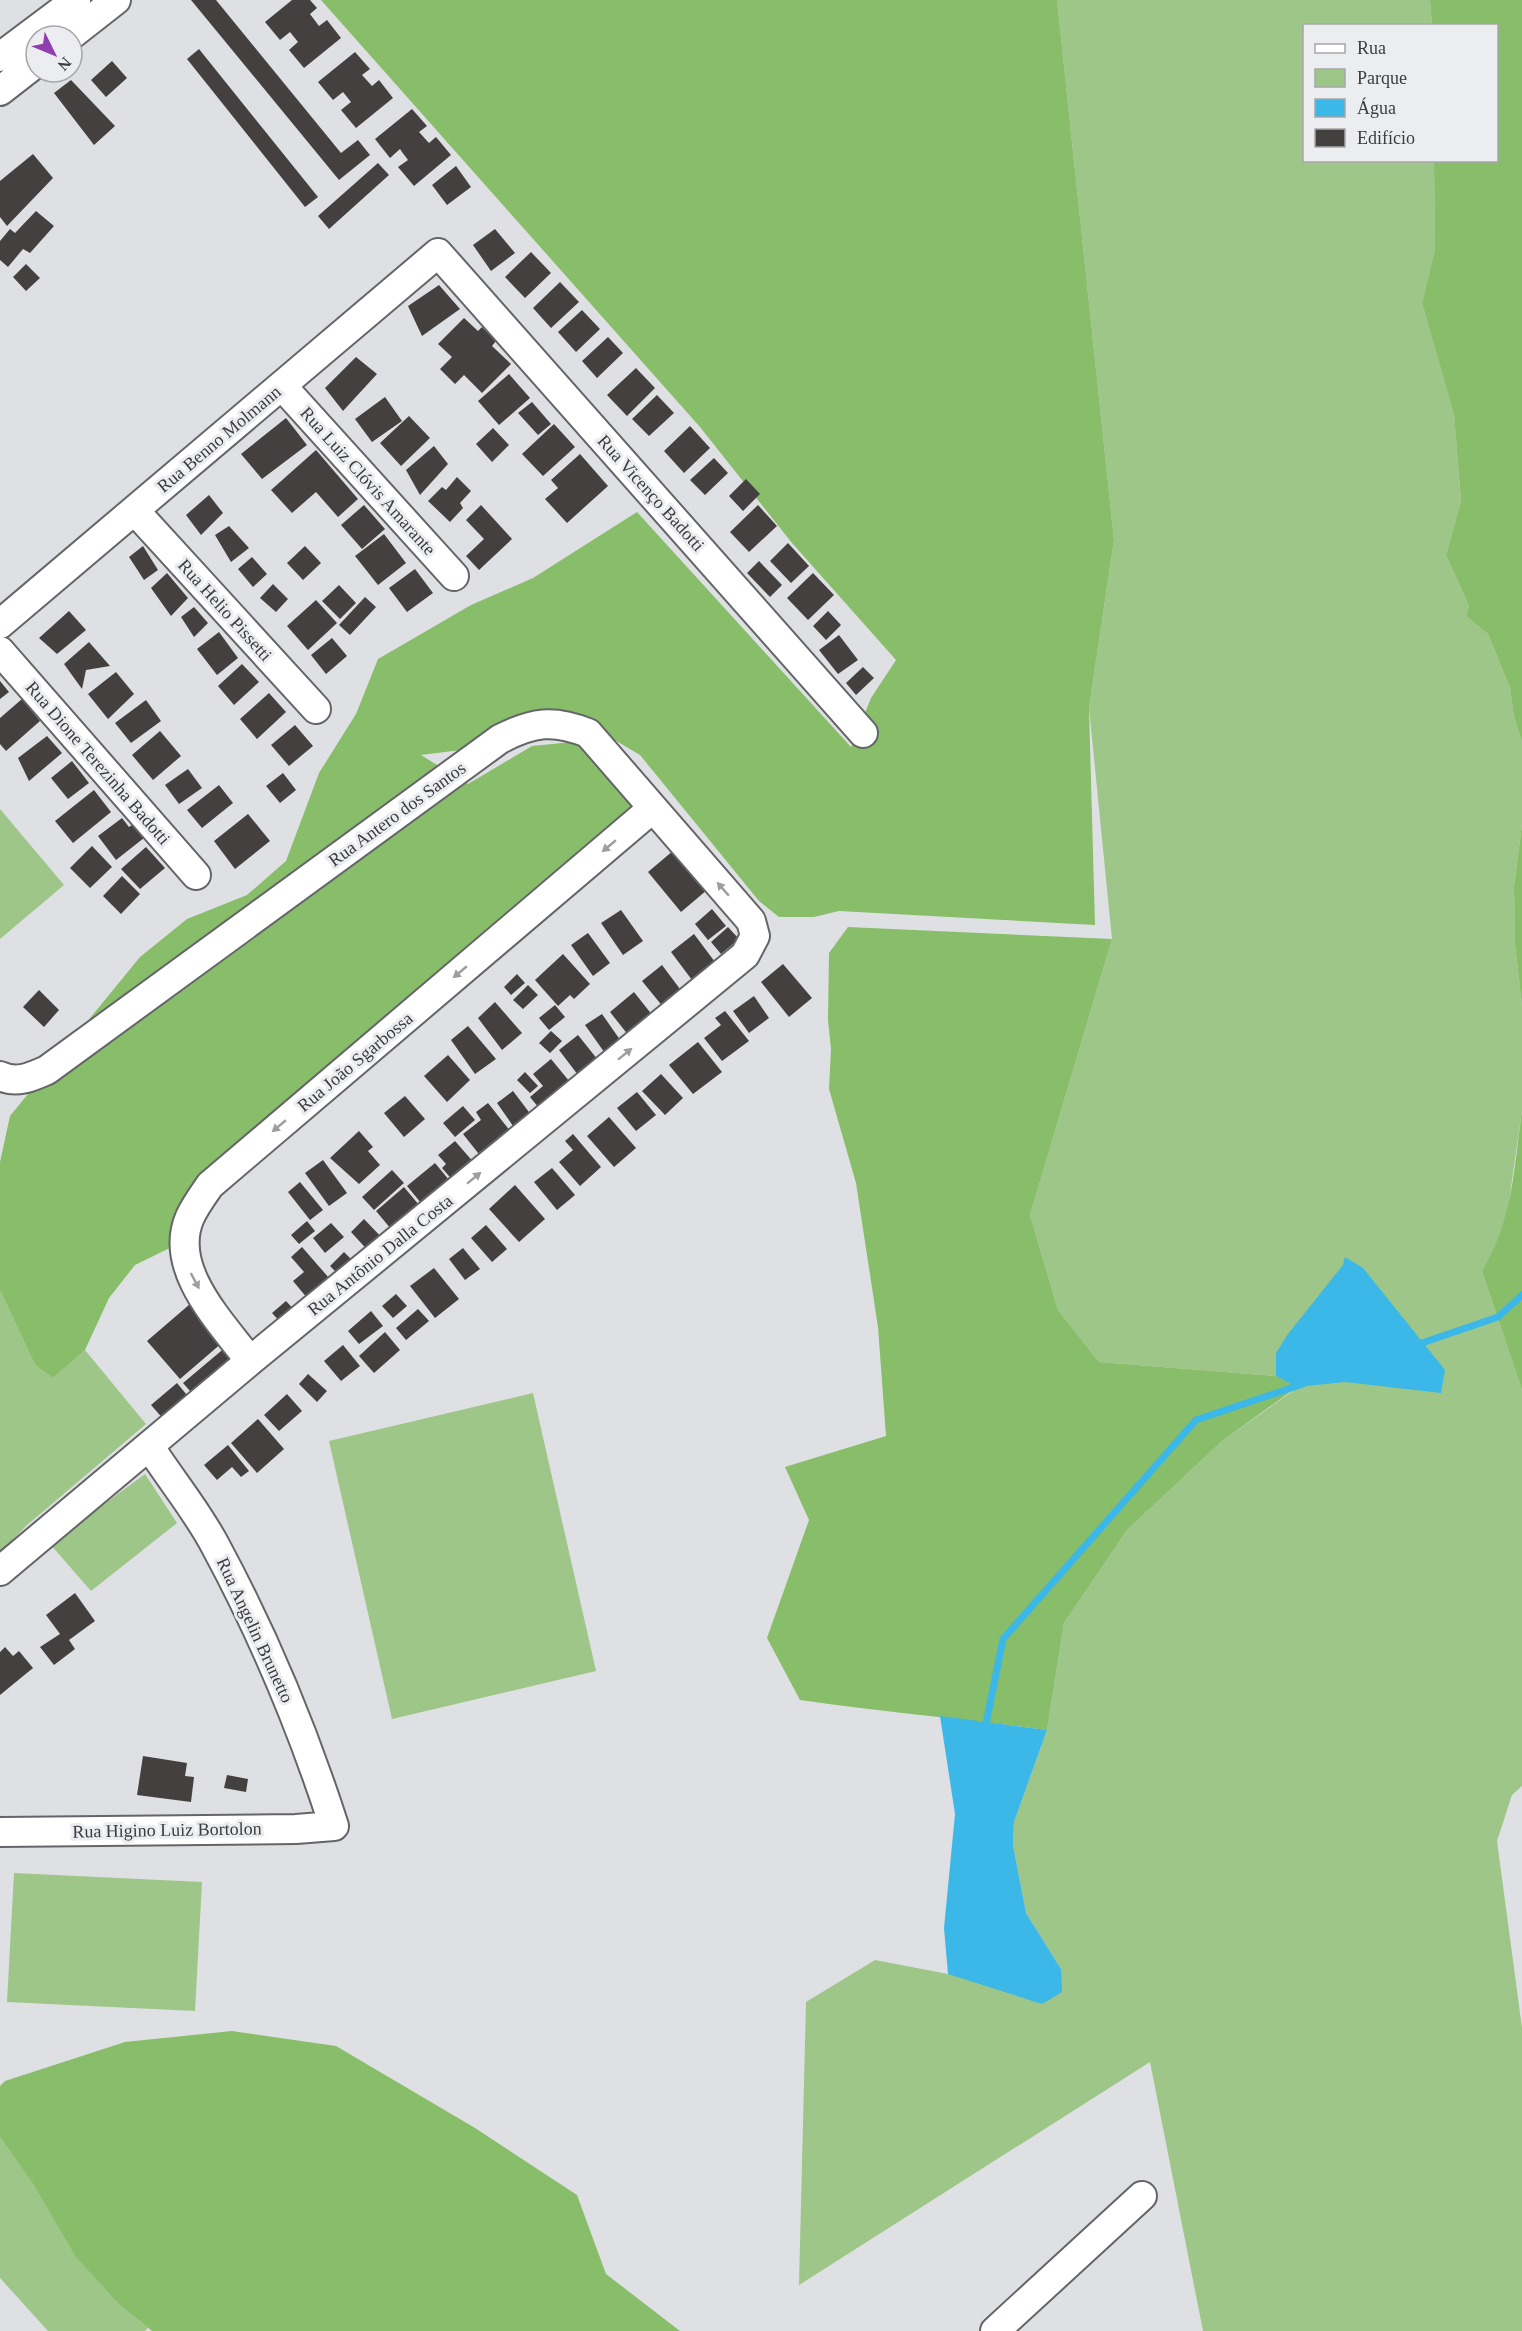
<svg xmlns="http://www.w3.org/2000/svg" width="1522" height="2331" font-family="Georgia,serif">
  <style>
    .green { fill: #9ec688 }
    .forest { fill: #88bd69 }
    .water { fill: #3bb8e7 }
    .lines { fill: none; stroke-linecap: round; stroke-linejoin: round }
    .stream { stroke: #3bb8e7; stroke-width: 7 }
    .building { fill: #44403f }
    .minor-casing { stroke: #646568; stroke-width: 32 }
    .minor { stroke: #fff; stroke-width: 28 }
    .oneway { fill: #9e9e9e }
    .labels { text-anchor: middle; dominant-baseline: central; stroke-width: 6; stroke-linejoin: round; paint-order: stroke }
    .street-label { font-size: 18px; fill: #3c3c3e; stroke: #ecedf1 }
  </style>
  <rect width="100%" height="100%" fill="#dfe0e3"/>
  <path class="green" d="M1057 0H1430L1432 25 1304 26V160L1434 161 1435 249 1422 303 1454 413 1461 501 1446 555 1469 606 1466 616 1488 634 1510 688 1514 717 1522 742V824L1514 887 1515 944 1522 1006V1110L1507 1216 1497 1247 1482 1271 1522 1390V1786L1512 1795 1497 1841 1522 2028V2331H1203L1150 2062 799 2285 806 2002 875 1960 948 1974 1061 1969 1026 1913 1013 1845 1014 1822 1047 1730 1064 1623 1127 1530 1222 1441 1297 1388 1276 1376 1099 1362 1058 1310 1030 1215 1112 939 1089 708 1114 540Z
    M0 809 64 885 0 939Z
    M0 1290 35 1365 53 1378 85 1350 146 1424 26 1526 0 1553Z
    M533 1393 596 1671 392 1719 329 1441Z
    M145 1474 177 1523 91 1591 50 1544Z
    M14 1873 202 1882 195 2011 7 2002Z
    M0 2137 122 2307 148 2328 145 2331H48L0 2278Z"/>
  <path class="forest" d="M321 0H1057L1114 540 1089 708 1095 925 839 911 814 917H779L759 901 640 755 591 726 548 710 469 749 421 755 468 784 532 746 582 741 650 798 233 1147 182 1242 135 1265 109 1298 85 1350 53 1378 35 1365 0 1290V1162L10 1116 140 957 187 919 247 895 286 861 319 773 356 714 378 659 471 605 533 578 637 512 851 747 871 698 896 660 792 543 700 427Z
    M1430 0H1522V742L1514 717 1510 688 1488 634 1466 616 1469 606 1446 555 1461 501 1454 414 1422 303 1435 249 1434 161 1496 160V26L1432 25Z
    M1522 824V1006L1515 944 1514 887Z
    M848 927 1112 939 1030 1215 1058 1310 1099 1362 1276 1376 1297 1387 1222 1441 1127 1530 1064 1623 1047 1730C965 1719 882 1712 800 1700L767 1638 809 1520 785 1467 886 1436 878 1327 856 1183 829 1089 831 1049 828 1020 829 953Z
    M1522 1110V1390L1482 1271C1513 1221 1514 1167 1522 1110Z
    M232 2031 336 2046 475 2128 577 2195 606 2274 680 2331H152L122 2307 76 2257 34 2185 0 2137V2086L5 2081 125 2042Z"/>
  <path class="water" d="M1345 1257 1363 1268 1445 1370 1441 1393 1345 1382 1297 1387 1276 1376V1353L1288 1334 1343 1265Z
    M940 1716 1047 1730 1014 1822 1013 1845 1026 1913 1061 1969 1062 1992 1042 2004 948 1974 944 1928 955 1814Z"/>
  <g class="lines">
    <path class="stream" d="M1416 1345 1498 1317 1522 1295
      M985 1729 1003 1639 1196 1420 1303 1384"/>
  </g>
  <path class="building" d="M191 0H216L341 153 358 140 370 155 339 180Z
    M292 0H310L317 8 310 14 319 26 327 20 341 38 304 68 289 50 298 42 290 32 280 40 265 22Z
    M199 49 318 197 305 207 187 59Z
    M355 52 370 69 362 75 372 86 379 80 393 98 356 128 341 110 351 102 343 92 333 100 318 82Z
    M112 61 127 78 106 97 91 80Z
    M71 80 115 126 94 145 54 93Z
    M412 109 427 126 419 132 429 143 436 137 451 155 414 186 398 167 408 160 402 152 400 149 390 158 375 139Z
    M33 154 53 178 7 226 0 217V181Z
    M378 163 389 175 329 229 318 216Z
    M456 166 471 187 447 205 432 185Z
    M36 211 54 226 30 253 23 249 8 267 0 260V241L10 229 15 233Z
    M495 229 515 253 491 271 473 245Z
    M531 252 551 273 525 298 505 277Z
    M26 264 40 278 26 291 13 277Z
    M560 282 579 302 551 328 533 308Z
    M439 285 460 309 422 336 408 306Z
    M582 310 600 329 576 352 558 332Z
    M464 318 478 331 482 327 496 341 492 346 511 364 482 393 464 375 455 384 440 369 452 357 438 344Z
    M608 337 623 353 597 378 582 361Z
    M356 357 377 374 343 411 325 388Z
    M636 368 655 388 627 416 607 395Z
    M509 374 530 398 499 425 478 401Z
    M657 395 674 413 649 436 632 419Z
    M385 397 402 421 372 442 355 419Z
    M532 402 551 424 538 435 518 413Z
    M409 416 430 438 401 466 380 443Z
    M286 418 307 445 262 479 241 454Z
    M554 424 575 447 543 476 522 454Z
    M690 426 710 448 684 473 664 451Z
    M493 428 509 445 492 462 476 444Z
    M434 446 448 464 420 495 406 470Z
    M316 450 358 499 338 517 316 492 292 513 271 490Z
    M580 454 608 486 567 523 545 499 558 488 551 480Z
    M714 458 728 473 705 495 690 480Z
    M457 477 471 491 460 503 463 508 450 522 428 501 442 487 446 490Z
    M746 479 760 494 743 511 729 496Z
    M209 495 223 513 201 535 186 515Z
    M364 505 385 529 362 549 341 525Z
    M481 505 512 539 479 570 466 556 484 539 466 520Z
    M758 505 777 526 749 552 730 532Z
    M229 526 249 548 231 562 215 535Z
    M384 534 406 563 378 585 355 556Z
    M788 543 809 566 791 583 770 561Z
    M143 546 158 570 144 580 129 557Z
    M305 546 321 563 303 580 287 563Z
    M252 557 267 574 253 587 238 569Z
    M759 561 782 585 770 597 747 573Z
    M415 569 433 593 407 612 389 588Z
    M167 573 188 598 171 616 151 588Z
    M813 573 834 595 808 620 787 598Z
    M273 584 288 599 276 612 260 598Z
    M339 585 356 603 340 619 322 601Z
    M365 597 376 607 350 635 339 625Z
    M316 600 337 623 308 650 287 626Z
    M194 607 208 623 194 637 181 617Z
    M69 611 86 630 57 654 39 638Z
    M828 611 841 625 826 640 813 626Z
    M219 632 238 658 217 675 197 649Z
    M839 635 858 660 838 674 819 650Z
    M332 638 347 656 326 674 311 655Z
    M89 642 110 666 86 670 82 689 64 664Z
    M242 664 259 682 234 705 218 686Z
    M863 667 874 678 856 695 846 683Z
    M116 672 134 694 108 719 88 694Z
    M0 681 9 692 0 699Z
    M269 693 286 712 257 739 240 719Z
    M22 699 40 721 6 751 0 744V718Z
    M146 700 161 721 131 743 115 723Z
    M295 725 313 746 289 766 271 745Z
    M160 731 181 756 153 780 132 755Z
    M47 736 62 753 29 781 18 758Z
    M72 761 89 783 68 799 51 778Z
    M188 769 202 788 179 804 165 785Z
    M283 773 296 790 280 803 266 786Z
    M219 785 233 803 202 828 187 810Z
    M94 790 111 812 73 843 55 821Z
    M248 814 270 841 235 869 214 841Z
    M122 818 129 827 139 820 149 834 116 860 98 836Z
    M92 846 112 867 90 888 70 868Z
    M146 847 165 868 140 889 121 869Z
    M674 850 707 890 681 912 648 872Z
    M122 876 140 894 121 914 103 896Z
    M712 909 726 926 708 940 695 924Z
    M621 910 643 941 623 955 601 923Z
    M728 927 739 939 721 954 711 942Z
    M588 933 610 963 593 976 571 945Z
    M694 934 715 962 692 980 671 952Z
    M563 954 590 984 574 999 570 995 558 1006 535 980Z
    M783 964 812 998 789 1017 761 982Z
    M662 965 683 993 664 1008 642 981Z
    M517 974 525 983 511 995 504 987Z
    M528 985 538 995 523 1009 513 1000Z
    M39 990 59 1010 44 1027 23 1007Z
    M634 992 653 1016 629 1036 610 1012Z
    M754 996 769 1018 749 1033 733 1011Z
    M495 1002 522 1033 502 1050 478 1018Z
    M555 1005 565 1017 549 1030 539 1018Z
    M725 1011 749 1041 722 1061 704 1038 721 1025 715 1018Z
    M602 1014 623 1044 607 1056 585 1025Z
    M468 1026 496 1059 475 1074 451 1040Z
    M551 1031 562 1041 550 1053 539 1043Z
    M578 1035 598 1060 578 1075 559 1050Z
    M698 1042 722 1072 693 1094 669 1065Z
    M448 1055 470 1080 447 1102 424 1076Z
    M551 1059 574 1087 543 1113 530 1097 543 1086 533 1074Z
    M525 1072 538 1086 530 1093 517 1080Z
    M661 1074 683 1098 665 1115 642 1091Z
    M513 1091 535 1120 518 1133 497 1103Z
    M637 1092 656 1115 636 1131 617 1108Z
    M405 1096 425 1119 404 1137 384 1113Z
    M488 1103 515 1137 486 1163 463 1134 481 1120 476 1112Z
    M463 1106 475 1120 455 1137 443 1123Z
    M609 1117 636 1148 614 1167 587 1136Z
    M359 1131 373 1147 368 1151 380 1165 359 1184 330 1158Z
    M573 1134 601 1167 580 1186 559 1162 573 1150 565 1141Z
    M455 1141 476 1165 455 1183 442 1168 446 1164 438 1155Z
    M323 1160 347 1193 329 1206 305 1173Z
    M435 1163 454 1186 426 1209 407 1186Z
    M552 1168 575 1195 557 1210 534 1182Z
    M392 1170 404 1183 374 1210 362 1197Z
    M300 1182 323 1210 310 1220 288 1192Z
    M515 1185 545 1219 519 1242 489 1209Z
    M404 1187 424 1211 396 1235 376 1211Z
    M364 1219 386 1242 372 1255 351 1232Z
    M307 1221 315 1231 299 1244 291 1235Z
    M331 1223 344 1237 325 1253 313 1238Z
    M486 1225 507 1249 492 1262 471 1238Z
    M302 1247 336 1286 313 1305 293 1281 304 1272 291 1257Z
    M463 1248 480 1269 465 1280 449 1259Z
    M344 1252 356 1264 342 1278 330 1266Z
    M434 1268 459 1299 435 1318 410 1286Z
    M396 1294 407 1306 393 1318 382 1306Z
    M286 1301 297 1313 283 1325 272 1313Z
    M190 1304 223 1342 180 1379 147 1341Z
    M418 1309 429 1321 406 1340 396 1328Z
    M371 1311 383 1326 359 1344 348 1331Z
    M385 1332 400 1350 374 1373 359 1356Z
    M343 1345 360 1366 341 1381 324 1361Z
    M227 1346 241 1363 198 1400 183 1383Z
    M308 1374 327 1391 317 1402 299 1384Z
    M177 1383 191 1400 165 1421 151 1405Z
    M287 1394 302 1411 279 1431 264 1415Z
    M258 1419 284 1449 257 1473 231 1443Z
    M228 1445 249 1471 241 1477 232 1467 217 1480 204 1465Z
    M75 1593 95 1621 69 1640 75 1649 54 1665 40 1647 60 1634 46 1615Z
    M5 1647 13 1656 19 1651 33 1668 0 1695V1652Z
    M143 1756 187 1763 185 1776 194 1777 191 1802 137 1795Z
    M227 1775 248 1779 246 1792 224 1788Z"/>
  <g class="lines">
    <g class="minor-casing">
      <path id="minor" d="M70 36 116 0
        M0 57 76 0
        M0 91 36 63
        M282 386 454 576
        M135 511 316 709
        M0 624 438 253 863 733
        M0 651 196 875
        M0 1076C17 1084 31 1077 47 1070L500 739C533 722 553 719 588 733L751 921 755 936 745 955 250 1361 0 1571
        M250 1361C222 1323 167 1269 190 1217 195 1206 203 1195 210 1185L653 808
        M0 1832 296 1829 334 1826C303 1730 264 1636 216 1547 198 1512 171 1480 150 1447
        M995 2331 1142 2196"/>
    </g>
    <use href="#minor" class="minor"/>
  </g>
  <defs><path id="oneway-solid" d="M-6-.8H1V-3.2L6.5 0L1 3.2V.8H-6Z" transform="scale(1.5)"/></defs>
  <g class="oneway">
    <use href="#oneway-solid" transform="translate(609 846) rotate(140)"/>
    <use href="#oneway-solid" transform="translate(723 889) rotate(-131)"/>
    <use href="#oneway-solid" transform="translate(460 972) rotate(140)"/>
    <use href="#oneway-solid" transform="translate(625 1054) rotate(-39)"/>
    <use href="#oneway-solid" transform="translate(279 1126) rotate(140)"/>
    <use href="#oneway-solid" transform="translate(474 1178) rotate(-39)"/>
    <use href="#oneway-solid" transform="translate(195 1281) rotate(62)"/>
  </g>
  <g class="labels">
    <g class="street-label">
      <text transform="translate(219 439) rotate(-40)">Rua Benno Molmann</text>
      <text transform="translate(368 481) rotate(48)">Rua Luiz Clóvis Amarante</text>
      <text transform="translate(651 493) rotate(48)">Rua Vicenço Badotti</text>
      <text transform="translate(225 610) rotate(48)">Rua Helio Pissetti</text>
      <text transform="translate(98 763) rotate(49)">Rua Dione Terezinha Badotti</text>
      <text transform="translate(397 814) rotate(-36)">Rua Antero dos Santos</text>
      <text transform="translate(355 1062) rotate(-40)">Rua João Sgarbossa</text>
      <text transform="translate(380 1255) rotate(-39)">Rua Antônio Dalla Costa</text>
      <text transform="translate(255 1630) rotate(65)">Rua Angelin Brunetto</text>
      <text transform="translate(167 1830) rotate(-1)">Rua Higino Luiz Bortolon</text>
    </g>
  </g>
  <rect x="1303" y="24" width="195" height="138" fill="#ecedf1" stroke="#a6a6a9" stroke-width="1.5"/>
  <rect x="1315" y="44" width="30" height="9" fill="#ffffff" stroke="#a6a6a9" stroke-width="1.5"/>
  <text x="1357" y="54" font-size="18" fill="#3c3c3e">Rua</text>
  <rect x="1315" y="69" width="30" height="18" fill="#9ec688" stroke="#a6a6a9" stroke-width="1.5"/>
  <text x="1357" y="84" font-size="18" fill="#3c3c3e">Parque</text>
  <rect x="1315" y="99" width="30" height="18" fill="#3bb8e7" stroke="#a6a6a9" stroke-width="1.5"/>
  <text x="1357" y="114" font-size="18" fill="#3c3c3e">Água</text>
  <rect x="1315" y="129" width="30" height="18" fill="#44403f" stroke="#a6a6a9" stroke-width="1.5"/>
  <text x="1357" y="144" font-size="18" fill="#3c3c3e">Edifício</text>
  <g transform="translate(54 54) rotate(133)"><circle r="28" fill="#ecedf1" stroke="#a6a6a9" stroke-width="1.5"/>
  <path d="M0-4.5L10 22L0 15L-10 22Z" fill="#903faf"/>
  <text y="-9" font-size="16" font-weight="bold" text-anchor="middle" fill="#3c3c3e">N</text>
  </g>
</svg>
